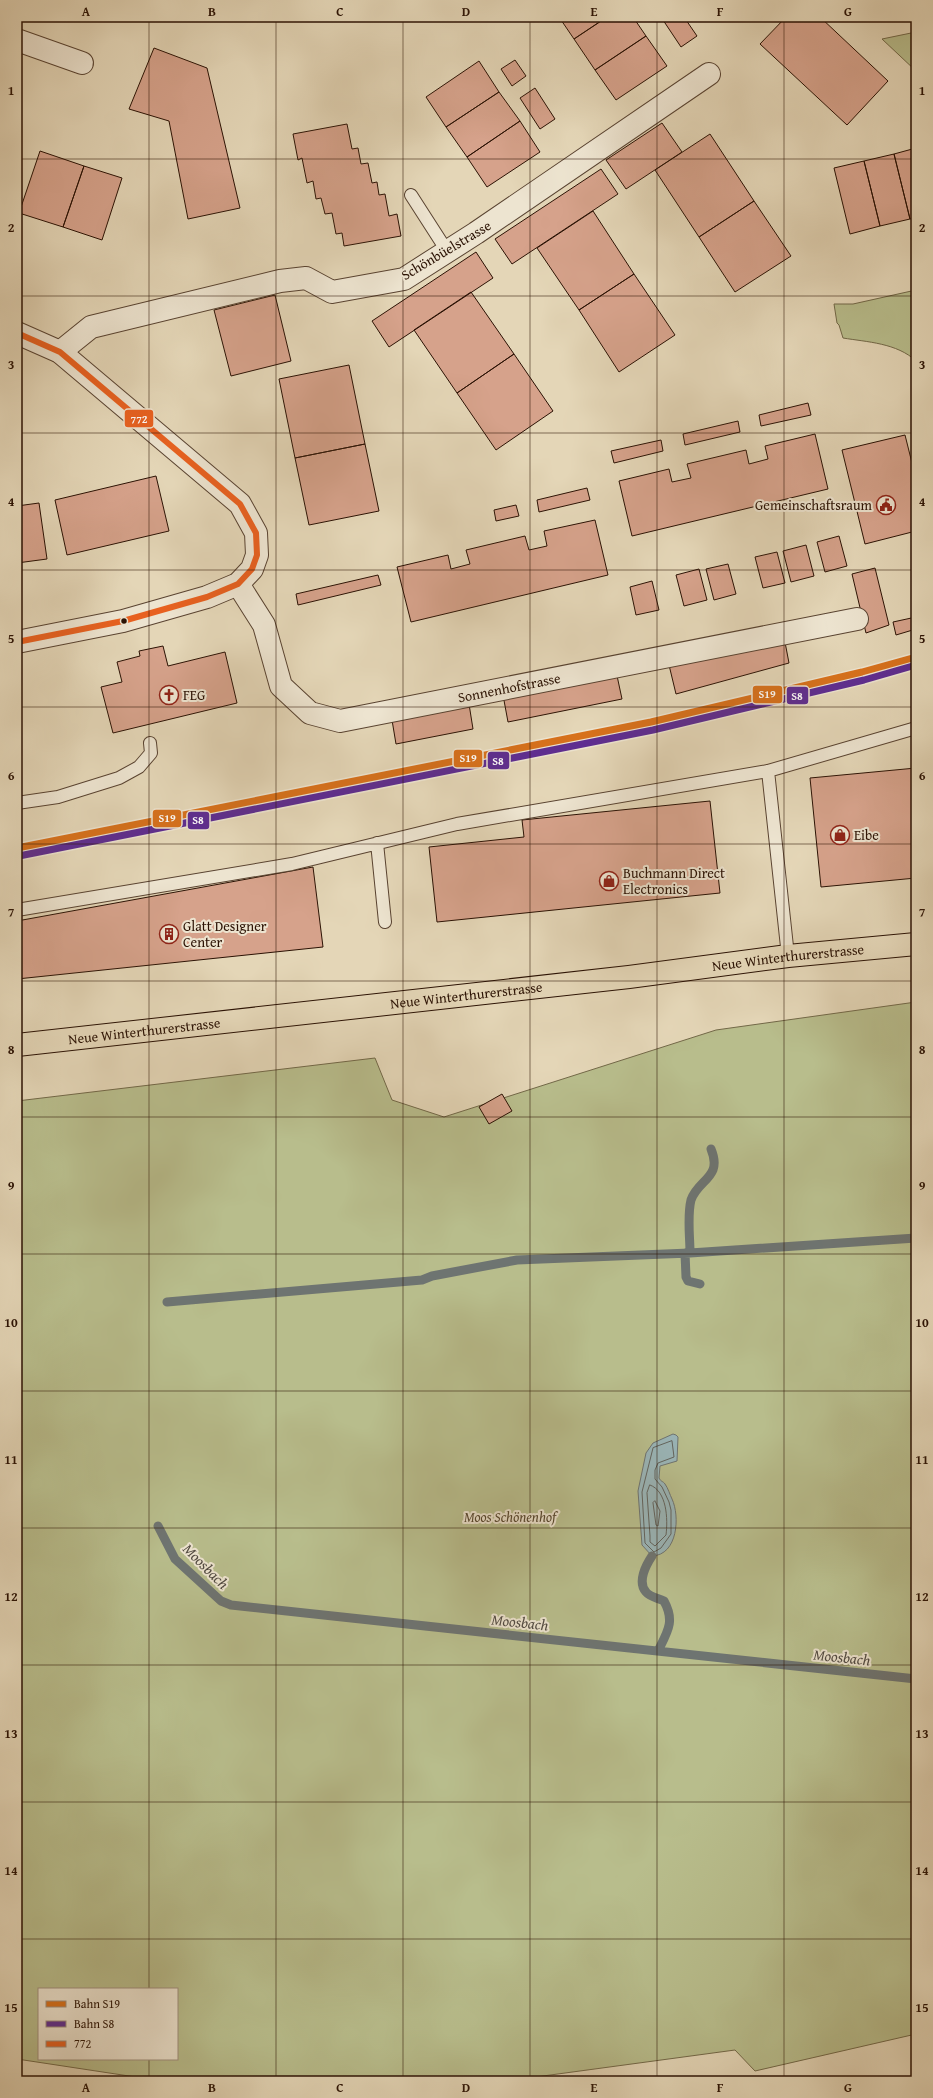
<svg xmlns="http://www.w3.org/2000/svg" width="933" height="2098" font-family="'Gentium Book Plus',serif">
  <style>
    .green { fill: #b8bd8c; stroke: #726848; fill-rule: evenodd }
    .water { fill: #9ab6b9; stroke: #6e7471 }
    .lines { fill: none; stroke-linecap: round; stroke-linejoin: round }
    .shore { stroke: #62645e; stroke-width: 1 }
    .stream { stroke: #6e7471; stroke-width: 9 }
    .building { fill: #d6a28b; stroke: #2b1204 }
    .service-casing { stroke: #594331; stroke-width: 14 }
    .minor-casing { stroke: #594331; stroke-width: 24 }
    .primary-casing { stroke: #2b1204; stroke-width: 24 }
    .service { stroke: #ede4d0; stroke-width: 12 }
    .minor { stroke: #ede4d0; stroke-width: 22 }
    .primary { stroke: #e4d6b7; stroke-width: 22 }
    .bus-1-casing { stroke: #ede4d0; stroke-width: 9 }
    .bus-1 { stroke: #e86120; stroke-width: 6 }
    .rail-1-casing { stroke: #ede4d0; stroke-width: 10 }
    .rail-2-casing { stroke: #ede4d0; stroke-width: 10 }
    .rail-1 { stroke: #d7711c; stroke-width: 7 }
    .rail-2 { stroke: #5e2d91; stroke-width: 7 }
    .grid { fill: none; stroke: #2b1204; stroke-width: 1; stroke-opacity: 0.55 }
    .bus-dot { fill: #2b1204; stroke: #ede4d0; stroke-width: 1.5 }
    .labels { text-anchor: middle; dominant-baseline: central; stroke-width: 4; stroke-linejoin: round; paint-order: stroke }
    .street-label { font-size: 14px; fill: #2b1204; stroke: #ede4d0 }
    .poi-label { font-size: 14px; fill: #2b1204; stroke: #ede4d0; text-anchor: start }
    .park-label { font-size: 14px; font-style: italic; fill: #55452d; stroke: #ede4d0 }
    .water-label { font-size: 15px; font-style: italic; fill: #524b43; stroke: #ede4d0 }
    .line-badge { stroke: #ede4d0; stroke-width: 1.5 }
    .badge-label { font-size: 11px; text-anchor: middle; font-weight: bold; fill: #fff }
    .neatline { fill: none; stroke: #2b1204; stroke-width: 1.5 }
    .grid-label { font-size: 13px; text-anchor: middle; font-weight: bold; fill: #2b1204 }
  </style>
  <rect width="100%" height="100%" fill="#e4d6b7"/>
  <filter id="stains"><feTurbulence type="fractalNoise" baseFrequency=".005" numOctaves="4"/><feColorMatrix values="0 0 0 0 .2 0 0 0 0 .09 0 0 0 0 .02 0 0 0 .5 -.17"/></filter>
  <radialGradient id="worn" r=".72"><stop offset=".6" stop-color="#630" stop-opacity="0"/><stop offset="1" stop-color="#630" stop-opacity=".3"/></radialGradient>
  <path class="green" d="M916 32V71L882 39Z
    M916 290V361C897 343 867 342 843 338L839 325 837 323 834 304H853Z
    M916 1002V2034L755 2071 735 2050 506 2081H162L17 2059V1101L375 1058 392 1100 444 1117 716 1030ZM39 1989H177V2059H39Z"/>
  <path class="water" d="M673 1434 676 1435 678 1437 677 1461 660 1466 659 1478C661 1482 663 1481 665 1484 668 1488 670 1495 672 1499 680 1516 678 1555 652 1556L642 1545 638 1491 646 1453 653 1443Z"/>
  <g class="lines">
    <path class="shore" d="M672 1441 674 1457 658 1463 655 1470V1479L662 1487 669 1502 671 1510V1534L661 1548 654 1552 645 1543 642 1492 653 1448Z
      M650 1485C667 1491 668 1519 666 1535L655 1546 650 1542V1536L647 1493Z
      M655 1501 660 1511 658 1526 656 1525 653 1503Z"/>
    <path class="stream" d="M685 1253 686 1277 688 1281 700 1284
      M690 1253C690 1237 687 1216 691 1200 698 1179 723 1178 711 1149
      M167 1302 422 1280 432 1276 517 1260 690 1253 916 1238
      M158 1526 175 1559 221 1601 231 1605 916 1679
      M652 1556C646 1565 637 1582 646 1592 650 1597 658 1598 664 1601 675 1621 668 1631 658 1651"/>
  </g>
  <path class="building" d="M559 17H607L574 39Z
    M607 17H633L646 36 595 70 574 39Z
    M661 17H684L697 36 681 47Z
    M786 17H820L888 81 847 125 760 44Z
    M646 36 667 66 616 100 595 70Z
    M154 48 207 68 240 208 188 219 169 121 129 109Z
    M515 60 526 76 512 86 501 69Z
    M479 61 499 92 446 127 426 97Z
    M535 88 555 119 540 129 520 98Z
    M499 92 520 121 467 157 446 127Z
    M520 121 540 152 487 187 467 157Z
    M662 123 682 152 626 189 606 160Z
    M347 124 352 149 358 148 361 164 368 163 372 183 377 182 379 195 385 194 389 216 397 214 401 236 344 246 342 233 336 234 332 213 325 214 321 198 316 199 313 181 307 183 302 158 298 160 293 134Z
    M710 134 754 201 699 237 655 170Z
    M916 148V218L910 219 894 154Z
    M40 151 84 166 63 227 19 213Z
    M894 154 910 219 880 226 864 161Z
    M864 161 880 226 850 234 834 168Z
    M84 166 122 178 102 240 63 227Z
    M601 169 618 194 512 264 495 239Z
    M754 201 791 256 735 292 699 237Z
    M593 211 634 274 579 310 537 248Z
    M476 252 493 278 389 347 372 321Z
    M634 274 675 335 619 372 579 310Z
    M471 292 514 354 457 393 414 330Z
    M275 295 291 361 231 376 214 310Z
    M514 354 553 411 496 450 457 393Z
    M349 365 365 444 295 458 279 379Z
    M808 403 811 415 761 426 759 415Z
    M738 421 740 432 685 445 683 434Z
    M815 434 828 489 632 536 619 481 669 469 672 482 691 478 687 464 746 450 749 464 768 459 765 446Z
    M905 435 916 479V531L865 544 842 450Z
    M661 440 663 451 614 463 611 451Z
    M365 444 379 511 309 525 295 458Z
    M156 476 169 531 67 555 55 500Z
    M587 488 590 500 539 512 537 500Z
    M39 503 47 559 17 563V506Z
    M516 505 519 516 496 521 494 510Z
    M595 520 608 575 411 622 397 567 448 555 451 569 470 564 466 550 525 536 529 550 547 546 544 531Z
    M839 536 847 566 825 572 817 542Z
    M806 545 814 576 791 582 783 551Z
    M777 552 785 583 763 588 755 557Z
    M728 564 736 594 714 600 706 569Z
    M875 568 889 625 866 633 852 574Z
    M699 569 707 600 684 606 676 575Z
    M378 575 381 585 298 605 296 594Z
    M652 581 659 610 636 615 630 587Z
    M916 617V629L896 635 893 622Z
    M784 637 789 663 676 694 669 665Z
    M163 646 168 666 225 652 237 703 113 733 101 687 122 682 117 662 140 656 139 651Z
    M616 671 622 699 508 722 503 695Z
    M469 704 473 729 396 744 392 720Z
    M916 768V878L821 887 810 778Z
    M710 801 720 893 437 922 429 847 524 837 522 820Z
    M313 867 323 947 17 979V921Z
    M502 1094 512 1111 489 1124 479 1107Z"/>
  <g class="lines">
    <g class="service-casing">
      <path id="service" d="M411 195 447 251
        M768 771 788 956
        M17 803 58 797 119 778 139 767 151 753 150 743
        M377 843 385 922
        M17 910 292 864 457 824 768 771 916 728"/>
    </g>
    <g class="minor-casing">
      <g id="minor">
        <path d="M17 40 82 63"/>
        <path d="M17 333 60 352 240 504 256 533 257 555 252 569 238 584 207 597 123 621 17 642"/>
        <path d="M60 352 91 327 280 281 306 278 332 292 404 279 476 233 709 74"/>
        <path id="s1" d="M238 584 264 625 281 686 310 713 340 721 857 619"/>
      </g>
    </g>
    <g class="primary-casing">
      <g id="primary">
        <path id="s2" d="M17 1045 629 977 788 956 916 944"/>
      </g>
    </g>
    <use href="#service" class="service"/>
    <use href="#minor" class="minor"/>
    <use href="#primary" class="primary"/>
    <g class="bus-1-casing">
      <path id="bus-1" d="M17 333 60 352 240 504 256 533 257 555 252 569 238 584 207 597 123 621 17 642"/>
    </g>
    <use href="#bus-1" class="bus-1"/>
    <g class="rail-1-casing">
      <path id="rail-1" d="M17 848 651 722 862 672 916 657"/>
    </g>
    <g class="rail-2-casing">
      <path id="rail-2" d="M19 856 653 730 864 680 916 665"/>
    </g>
    <use href="#rail-1" class="rail-1"/>
    <use href="#rail-2" class="rail-2"/>
  </g>
  <path class="grid" d="M149 17V1989M276 17V2081M403 17V2081M530 17V2081M657 17V2081M784 17V2081M17 159H916M17 296H916M17 433H916M17 570H916M17 707H916M17 844H916M17 981H916M17 1117H916M17 1254H916M17 1391H916M17 1528H916M17 1665H916M17 1802H916M17 1939H916M149 2059V2081"/>
  <defs>
    <g id="civic-ring" transform="scale(1)"><circle r="9.5" fill="#ede4d0" stroke="#8f2418" stroke-width="1.5"/><path d="M-.6-6.5H3V-4.5H.6V-3L4-1V1h2V6H-6V1h2V-1L-.6-3ZM-1.2 2.5V6h2.4V2.5Z" fill="#8f2418"/></g>
    <g id="church-ring" transform="scale(1)"><circle r="9.5" fill="#ede4d0" stroke="#8f2418" stroke-width="1.5"/><path d="M-1.2-6h2.4v3.5h3.3v2.4h-3.3V6h-2.4V-.1h-3.3v-2.4h3.3Z" fill="#8f2418"/></g>
    <g id="shop-ring" transform="scale(1)"><circle r="9.5" fill="#ede4d0" stroke="#8f2418" stroke-width="1.5"/><path d="M-5-2.5h2.3a2.7 3.5 0 0 1 5.4 0H5L5.5 6h-11ZM-1.5-2.5h3a1.5 2.3 0 0 0-3 0Z" fill="#8f2418"/></g>
    <g id="building-ring" transform="scale(1)"><circle r="9.5" fill="#ede4d0" stroke="#8f2418" stroke-width="1.5"/><path d="M-4-6H4V6H1V3H-1V6H-4ZM-2.5-4.3h1.7v1.8h-1.7ZM.8-4.3h1.7v1.8H.8ZM-2.5-1h1.7V.8h-1.7ZM.8-1h1.7V.8H.8Z" fill="#8f2418"/></g>
  </defs>
  <g fill-rule="evenodd">
    <use href="#civic-ring" x="886" y="505"/>
    <use href="#church-ring" x="169" y="695"/>
    <use href="#shop-ring" x="840" y="835"/>
    <use href="#shop-ring" x="609" y="881"/>
    <use href="#building-ring" x="169" y="934"/>
  </g>
  <circle class="bus-dot" cx="124" cy="621" r="3.5"/>
  <g class="labels">
    <g class="street-label">
      <text transform="translate(446 250) rotate(-31)">Schönbüelstrasse</text>
      <text stroke="none"><textPath href="#s1" startOffset="355">Sonnenhofstrasse</textPath></text>
      <text stroke="none"><textPath href="#s2" startOffset="776">Neue Winterthurerstrasse</textPath></text>
      <text stroke="none"><textPath href="#s2" startOffset="452">Neue Winterthurerstrasse</textPath></text>
      <text stroke="none"><textPath href="#s2" startOffset="128">Neue Winterthurerstrasse</textPath></text>
    </g>
    <g class="poi-label">
      <text x="872" y="505" text-anchor="end">Gemeinschaftsraum</text>
      <text x="183" y="695">FEG</text>
      <text x="854" y="835">Eibe</text>
      <text x="623" y="873">Buchmann Direct<tspan x="623" dy="16">Electronics</tspan></text>
      <text x="183" y="926">Glatt Designer<tspan x="183" dy="16">Center</tspan></text>
    </g>
    <g class="park-label">
      <text x="510" y="1517">Moos Schönenhof</text>
    </g>
    <g class="water-label">
      <text transform="translate(206 1566) rotate(45)">Moosbach</text>
      <text transform="translate(520 1622) rotate(6)">Moosbach</text>
      <text transform="translate(842 1657) rotate(6)">Moosbach</text>
    </g>
  </g>
  <g class="line-badge">
    <rect x="124" y="409" width="30" height="19" rx="4" fill="#e86120"/>
    <rect x="752" y="685" width="31" height="19" rx="4" fill="#d7711c"/>
    <rect x="786" y="686" width="23" height="19" rx="4" fill="#5e2d91"/>
    <rect x="453" y="749" width="30" height="19" rx="4" fill="#d7711c"/>
    <rect x="487" y="751" width="23" height="19" rx="4" fill="#5e2d91"/>
    <rect x="152" y="809" width="30" height="19" rx="4" fill="#d7711c"/>
    <rect x="187" y="811" width="23" height="19" rx="4" fill="#5e2d91"/>
  </g>
  <g class="badge-label">
    <text x="139" y="423">772</text>
    <text x="767" y="698">S19</text>
    <text x="797" y="700">S8</text>
    <text x="468" y="762">S19</text>
    <text x="498" y="765">S8</text>
    <text x="167" y="822">S19</text>
    <text x="198" y="824">S8</text>
  </g>
  <rect width="933" height="2098" fill="none" stroke="#e4d6b7" stroke-width="44"/>
  <rect x="38" y="1988" width="140" height="72" fill="#ede4d0" stroke="#9f907e"/>
  <rect x="46" y="2001" width="20" height="6" fill="#d7711c" stroke="#9f907e"/>
  <text x="74" y="2008" font-size="12" fill="#2b1204">Bahn S19</text>
  <rect x="46" y="2021" width="20" height="6" fill="#5e2d91" stroke="#9f907e"/>
  <text x="74" y="2028" font-size="12" fill="#2b1204">Bahn S8</text>
  <rect x="46" y="2041" width="20" height="6" fill="#e86120" stroke="#9f907e"/>
  <text x="74" y="2048" font-size="12" fill="#2b1204">772</text>
  <rect x="22" y="22" width="889" height="2054" class="neatline"/>
  <g class="grid-label">
    <text x="86" y="16">A</text>
    <text x="212" y="16">B</text>
    <text x="340" y="16">C</text>
    <text x="466" y="16">D</text>
    <text x="594" y="16">E</text>
    <text x="720" y="16">F</text>
    <text x="848" y="16">G</text>
    <text x="11" y="95">1</text>
    <text x="922" y="95">1</text>
    <text x="11" y="232">2</text>
    <text x="922" y="232">2</text>
    <text x="11" y="369">3</text>
    <text x="922" y="369">3</text>
    <text x="11" y="506">4</text>
    <text x="922" y="506">4</text>
    <text x="11" y="643">5</text>
    <text x="922" y="643">5</text>
    <text x="11" y="780">6</text>
    <text x="922" y="780">6</text>
    <text x="11" y="917">7</text>
    <text x="922" y="917">7</text>
    <text x="11" y="1054">8</text>
    <text x="922" y="1054">8</text>
    <text x="11" y="1190">9</text>
    <text x="922" y="1190">9</text>
    <text x="11" y="1327">10</text>
    <text x="922" y="1327">10</text>
    <text x="11" y="1464">11</text>
    <text x="922" y="1464">11</text>
    <text x="11" y="1601">12</text>
    <text x="922" y="1601">12</text>
    <text x="11" y="1738">13</text>
    <text x="922" y="1738">13</text>
    <text x="11" y="1875">14</text>
    <text x="922" y="1875">14</text>
    <text x="11" y="2012">15</text>
    <text x="922" y="2012">15</text>
    <text x="86" y="2092">A</text>
    <text x="212" y="2092">B</text>
    <text x="340" y="2092">C</text>
    <text x="466" y="2092">D</text>
    <text x="594" y="2092">E</text>
    <text x="720" y="2092">F</text>
    <text x="848" y="2092">G</text>
  </g>
  <rect width="100%" height="100%" filter="url(#stains)"/>
  <rect width="100%" height="100%" fill="url(#worn)"/>
</svg>
